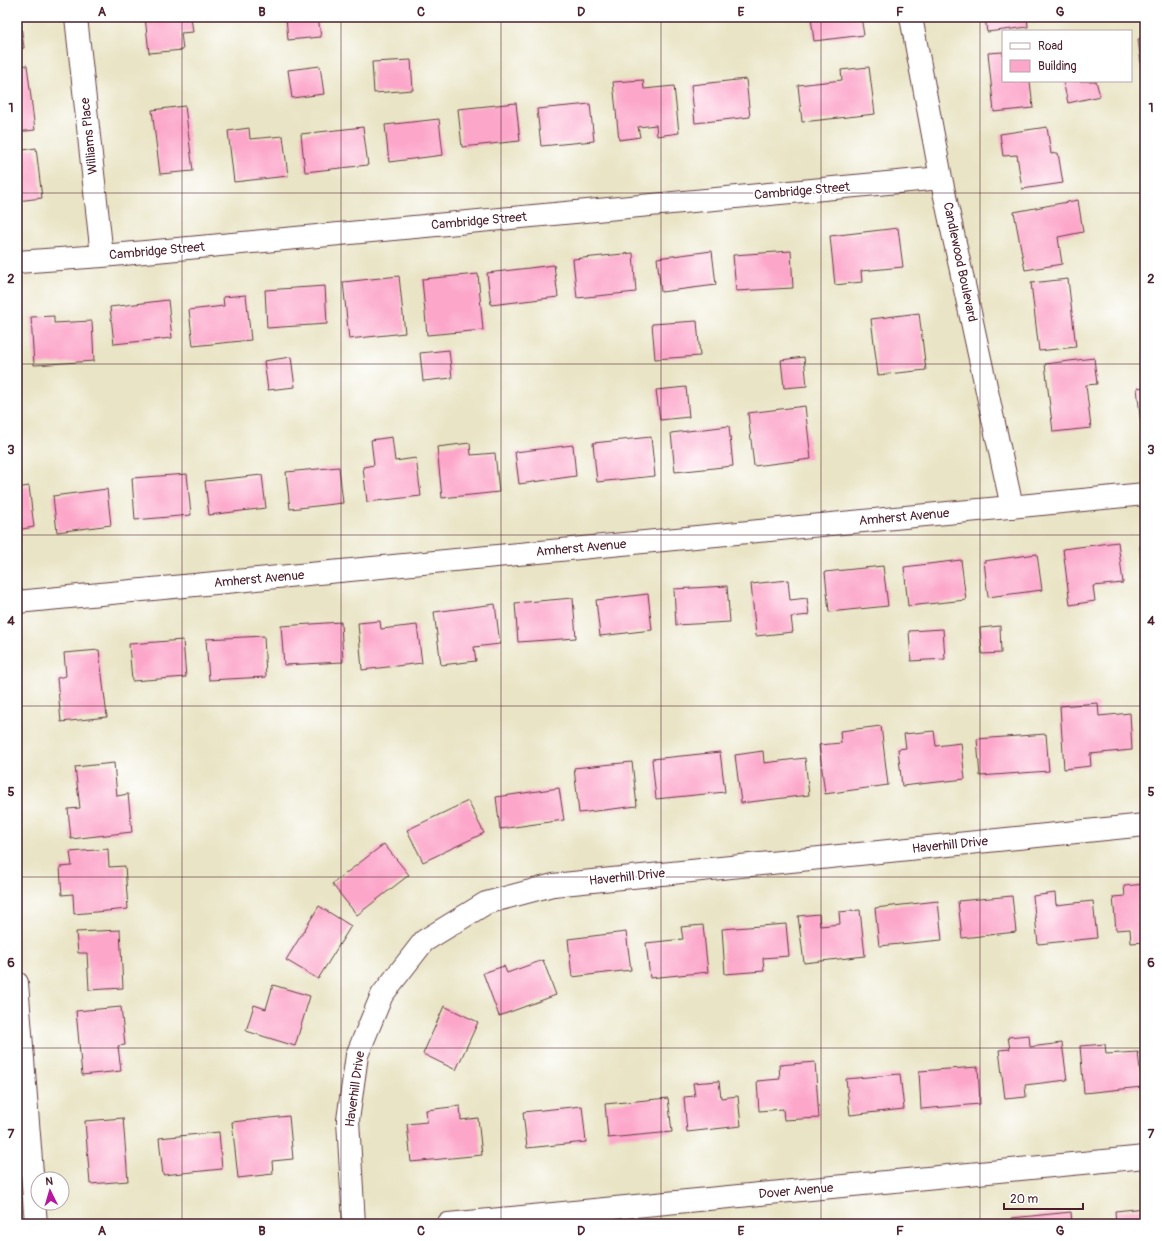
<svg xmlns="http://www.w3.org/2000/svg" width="1162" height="1241" font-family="Pangolin,sans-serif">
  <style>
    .building { fill: #fca6c9 }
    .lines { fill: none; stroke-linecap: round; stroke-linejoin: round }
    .minor-casing { stroke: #623d42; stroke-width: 24 }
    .minor { stroke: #fff; stroke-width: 22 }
    .grid { fill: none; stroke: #4a1f2b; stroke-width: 1; stroke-opacity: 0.55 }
    .labels { text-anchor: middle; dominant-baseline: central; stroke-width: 3.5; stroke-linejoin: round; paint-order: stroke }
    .street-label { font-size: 13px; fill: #4a1f2b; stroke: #fff }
    .neatline { fill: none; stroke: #4a1f2b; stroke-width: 1.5 }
    .grid-label { font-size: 13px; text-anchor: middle; font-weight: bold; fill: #4a1f2b }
  </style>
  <rect width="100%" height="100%" fill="#fff"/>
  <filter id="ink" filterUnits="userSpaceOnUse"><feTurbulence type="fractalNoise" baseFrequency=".025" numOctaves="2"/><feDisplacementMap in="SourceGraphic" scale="8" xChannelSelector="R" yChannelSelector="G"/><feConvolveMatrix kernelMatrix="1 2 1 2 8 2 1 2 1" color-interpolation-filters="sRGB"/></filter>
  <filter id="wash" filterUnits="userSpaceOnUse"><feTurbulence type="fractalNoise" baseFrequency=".012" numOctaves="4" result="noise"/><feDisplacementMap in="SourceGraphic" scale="16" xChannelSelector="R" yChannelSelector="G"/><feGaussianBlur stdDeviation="0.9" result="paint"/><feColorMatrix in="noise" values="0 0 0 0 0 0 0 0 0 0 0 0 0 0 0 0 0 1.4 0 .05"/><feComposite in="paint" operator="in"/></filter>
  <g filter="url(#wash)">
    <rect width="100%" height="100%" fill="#e9e4c5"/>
    <g id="blocks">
      <path class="building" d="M17 17H20L24 48 17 49Z
        M145 17H191L193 32 181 33 183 50 149 53Z
        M286 17H318L321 37 288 40Z
        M811 17H861L864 35 814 41Z
        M985 17H1027L1028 27 987 32Z
        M1145 38V87H1144L1138 39Z
        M1003 52V81H1030L1033 108 994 112 988 53Z
        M411 60 413 90 374 93 372 62Z
        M27 65 35 130 17 132V66Z
        M320 66 324 94 292 98 288 70Z
        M869 67 875 114 802 122 798 85 842 80 841 70Z
        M746 79 750 117 695 123 691 85Z
        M643 80 644 89 674 86 679 133 657 136 656 125 638 127 640 137 619 140 613 82Z
        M1063 81H1096L1100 96 1068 103Z
        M516 103 520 141 462 147 458 109Z
        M590 104 594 141 541 146 537 109Z
        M185 106 193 171 160 174 152 110Z
        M439 119 443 155 389 162 385 125Z
        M363 127 368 165 305 172 301 134Z
        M1047 127 1051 154 1058 153 1063 183 1022 189 1017 155 1003 156 1000 134Z
        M249 128 250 139 283 136 288 176 234 182 228 131Z
        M36 148 42 198 17 201V151Z
        M1078 200 1083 232 1058 237 1062 264 1025 270 1014 212Z
        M898 228 903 267 861 271 862 282 835 285 830 236Z
        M712 251 716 285 661 292 657 258Z
        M791 251 793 288 736 291 733 255Z
        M633 253 636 292 577 298 573 259Z
        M554 265 558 297 491 305 487 273Z
        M478 274 483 330 427 335 422 279Z
        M399 276 405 333 349 339 343 282Z
        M1068 279 1076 347 1039 351 1031 283Z
        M325 286 327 324 267 328 265 290Z
        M246 295 251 340 193 346 189 310 224 306 223 297Z
        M168 300 172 338 114 344 110 307Z
        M919 313 926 370 878 375 871 319Z
        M54 316V323L92 321 94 361 34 365 31 317Z
        M697 321 700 356 655 359 652 324Z
        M449 350 452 378 423 381 420 353Z
        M291 357 295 387 268 390 264 361Z
        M804 357 807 386 784 388 781 360Z
        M1094 358 1097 384 1086 385 1091 428 1053 432 1045 364Z
        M686 387 689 417 660 420 656 390Z
        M1145 387V424H1141L1137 388Z
        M805 406 811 459 754 466 748 413Z
        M729 426 733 466 675 472 671 433Z
        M392 437 395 461 416 458 421 496 367 502 363 467 374 465 371 440Z
        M651 437 655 476 597 482 593 443Z
        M470 443 471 455 495 453 499 492 442 498 437 447Z
        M573 445 576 476 519 484 515 452Z
        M339 467 343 503 290 509 286 472Z
        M187 474 191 515 135 520 132 478Z
        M262 475 266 508 209 515 205 481Z
        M29 486 34 527 17 530V488Z
        M107 489 111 525 57 532 53 496Z
        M1118 542 1123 583 1093 586 1095 601 1070 605 1063 549Z
        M1145 545V580L1142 581 1140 546Z
        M1037 554 1042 590 988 597 984 561Z
        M961 560 966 600 908 606 904 567Z
        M883 566 888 606 829 612 825 572Z
        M788 580 790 600 807 598 809 615 791 617 793 632 756 636 751 584Z
        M727 586 730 622 676 625 674 589Z
        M648 594 652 630 600 636 596 600Z
        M573 598 576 638 518 642 515 603Z
        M495 604 500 644 474 647 476 661 441 665 434 612Z
        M380 621 381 629 417 625 422 663 362 670 358 623Z
        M341 622 343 662 284 665 281 626Z
        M1000 626 1001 653 982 654 980 628Z
        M943 629 945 659 911 661 909 631Z
        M264 636 266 677 209 680 206 639Z
        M183 640 186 677 132 681 129 644Z
        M99 650 107 717 61 722 57 678 66 676 64 653Z
        M1098 703 1099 716 1130 713 1132 750 1090 754 1091 766 1064 769 1060 706Z
        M881 726 888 785 825 794 819 745 841 743 840 731Z
        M934 731 936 746 961 743 965 779 902 786 898 749 906 748 904 734Z
        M1046 734 1049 771 980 776 977 739Z
        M763 751 764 763 805 758 809 795 741 803 735 755Z
        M720 752 725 792 656 799 652 759Z
        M632 762 637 806 579 813 574 768Z
        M114 763 117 796 128 794 132 832 71 839 68 809 80 808 75 767Z
        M559 788 564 820 500 829 496 797Z
        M468 801 484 833 423 862 407 830Z
        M384 844 409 875 357 915 332 884Z
        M108 849 109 867 125 866 128 909 74 914 73 894 62 895 60 867 72 866 70 852Z
        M1145 884V942L1131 943 1130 929 1116 930 1113 897 1125 896 1124 886Z
        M1055 893 1056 905 1093 901 1097 938 1038 944 1033 896Z
        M1012 896 1016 932 962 938 958 901Z
        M938 901 942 940 879 946 875 908Z
        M319 906 351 926 318 979 286 960Z
        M860 910 865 956 804 963 798 916 819 914 820 926 840 924 839 912Z
        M786 924 789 956 763 958 764 971 725 974 722 929Z
        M703 925 708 972 650 978 646 943 683 939 681 927Z
        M120 930 123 988 89 990 87 953H78L76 932Z
        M626 932 631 970 572 977 568 939Z
        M543 960 556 995 499 1016 483 973 504 966 507 973Z
        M273 985 310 996 295 1046 246 1031 254 1005 266 1009Z
        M444 1006 478 1022 456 1070 423 1054Z
        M121 1007 125 1045 118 1046 121 1071 82 1075 76 1011Z
        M1029 1035 1030 1047 1062 1043 1067 1080 1025 1085 1026 1097 1005 1099 999 1050 1010 1049 1008 1037Z
        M1105 1044 1106 1054 1138 1052 1142 1087 1084 1093 1080 1046Z
        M815 1062 819 1118 784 1120 783 1109 759 1111 757 1081 780 1079 779 1065Z
        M978 1067 980 1104 921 1109 919 1071Z
        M900 1074 904 1109 850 1115 846 1079Z
        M719 1081 721 1098 738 1096 741 1126 687 1132 684 1097 695 1096 693 1083Z
        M668 1098 672 1132 608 1138 605 1104Z
        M460 1106 461 1120 478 1118 482 1155 411 1162 407 1124 427 1122 426 1110Z
        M582 1106 586 1142 527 1148 523 1112Z
        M289 1116 293 1159 272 1161 273 1174 238 1178 232 1122Z
        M123 1118 128 1181 90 1184 85 1121Z
        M219 1132 222 1169 163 1175 159 1138Z
        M1145 1208V1224H1116L1115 1211Z
        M1071 1212 1072 1224H1013L1012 1218Z"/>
    </g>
  </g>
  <g filter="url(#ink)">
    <use href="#blocks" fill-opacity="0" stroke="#623d42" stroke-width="1"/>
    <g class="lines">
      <g class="minor-casing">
        <path id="minor" d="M76 17 102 256
          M911 17 941 178 1012 507
          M17 262 102 256 941 178
          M17 602 1145 494
          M17 983 36 1224
          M354 1224 348 1120 357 1055 382 995 424 941 486 903 553 885 1145 825
          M448 1224 1145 1157"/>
      </g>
      <use href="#minor" class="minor"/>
    </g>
  </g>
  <path class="grid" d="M182 17V1224M341 17V1224M501 17V1224M661 17V1224M821 17V1224M980 17V1224M17 193H1145M17 364H1145M17 535H1145M17 706H1145M17 877H1145M17 1048H1145"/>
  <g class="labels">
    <g class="street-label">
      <text transform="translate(89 136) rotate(-96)">Williams Place</text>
      <text transform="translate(802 191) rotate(-5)">Cambridge Street</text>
      <text transform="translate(479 221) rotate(-5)">Cambridge Street</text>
      <text transform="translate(157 251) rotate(-5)">Cambridge Street</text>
      <text transform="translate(960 262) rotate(78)">Candlewood Boulevard</text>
      <text transform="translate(904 517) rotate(-5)">Amherst Avenue</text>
      <text transform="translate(581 548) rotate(-5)">Amherst Avenue</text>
      <text transform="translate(259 579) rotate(-5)">Amherst Avenue</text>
      <text transform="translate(950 845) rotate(-6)">Haverhill Drive</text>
      <text transform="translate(627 877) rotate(-6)">Haverhill Drive</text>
      <text transform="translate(355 1089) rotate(-82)">Haverhill Drive</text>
      <text transform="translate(796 1191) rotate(-5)">Dover Avenue</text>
    </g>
  </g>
  <rect width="1162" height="1241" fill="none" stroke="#fff" stroke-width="44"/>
  <rect x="1002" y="30" width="130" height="52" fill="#ffffff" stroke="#b7a5aa"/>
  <rect x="1010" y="43" width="20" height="6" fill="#ffffff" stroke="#b7a5aa"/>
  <text x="1038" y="50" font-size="12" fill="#4a1f2b">Road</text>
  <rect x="1010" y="60" width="20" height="12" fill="#fca6c9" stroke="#b7a5aa"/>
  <text x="1038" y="70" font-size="12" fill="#4a1f2b">Building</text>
  <g transform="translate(50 1191) rotate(355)"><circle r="19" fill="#ffffff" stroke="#b7a5aa"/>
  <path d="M0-3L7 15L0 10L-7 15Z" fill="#b5179e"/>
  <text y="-6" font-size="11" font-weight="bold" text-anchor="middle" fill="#4a1f2b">N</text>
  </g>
  <path d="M1004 1203v6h79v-6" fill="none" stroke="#4a1f2b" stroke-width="2"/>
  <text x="1010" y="1203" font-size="12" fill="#4a1f2b" stroke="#ffffff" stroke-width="3" paint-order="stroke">20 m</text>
  <rect x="22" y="22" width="1118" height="1197" class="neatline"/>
  <g class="grid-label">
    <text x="102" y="16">A</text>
    <text x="262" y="16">B</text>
    <text x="421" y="16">C</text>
    <text x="581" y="16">D</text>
    <text x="741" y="16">E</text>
    <text x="900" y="16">F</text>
    <text x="1060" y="16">G</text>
    <text x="11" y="112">1</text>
    <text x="1151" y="112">1</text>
    <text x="11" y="283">2</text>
    <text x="1151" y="283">2</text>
    <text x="11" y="454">3</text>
    <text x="1151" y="454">3</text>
    <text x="11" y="625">4</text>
    <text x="1151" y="625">4</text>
    <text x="11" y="796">5</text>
    <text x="1151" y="796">5</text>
    <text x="11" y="967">6</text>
    <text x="1151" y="967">6</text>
    <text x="11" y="1138">7</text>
    <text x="1151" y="1138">7</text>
    <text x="102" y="1235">A</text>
    <text x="262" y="1235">B</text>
    <text x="421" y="1235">C</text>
    <text x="581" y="1235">D</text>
    <text x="741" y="1235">E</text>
    <text x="900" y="1235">F</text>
    <text x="1060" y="1235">G</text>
  </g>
</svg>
